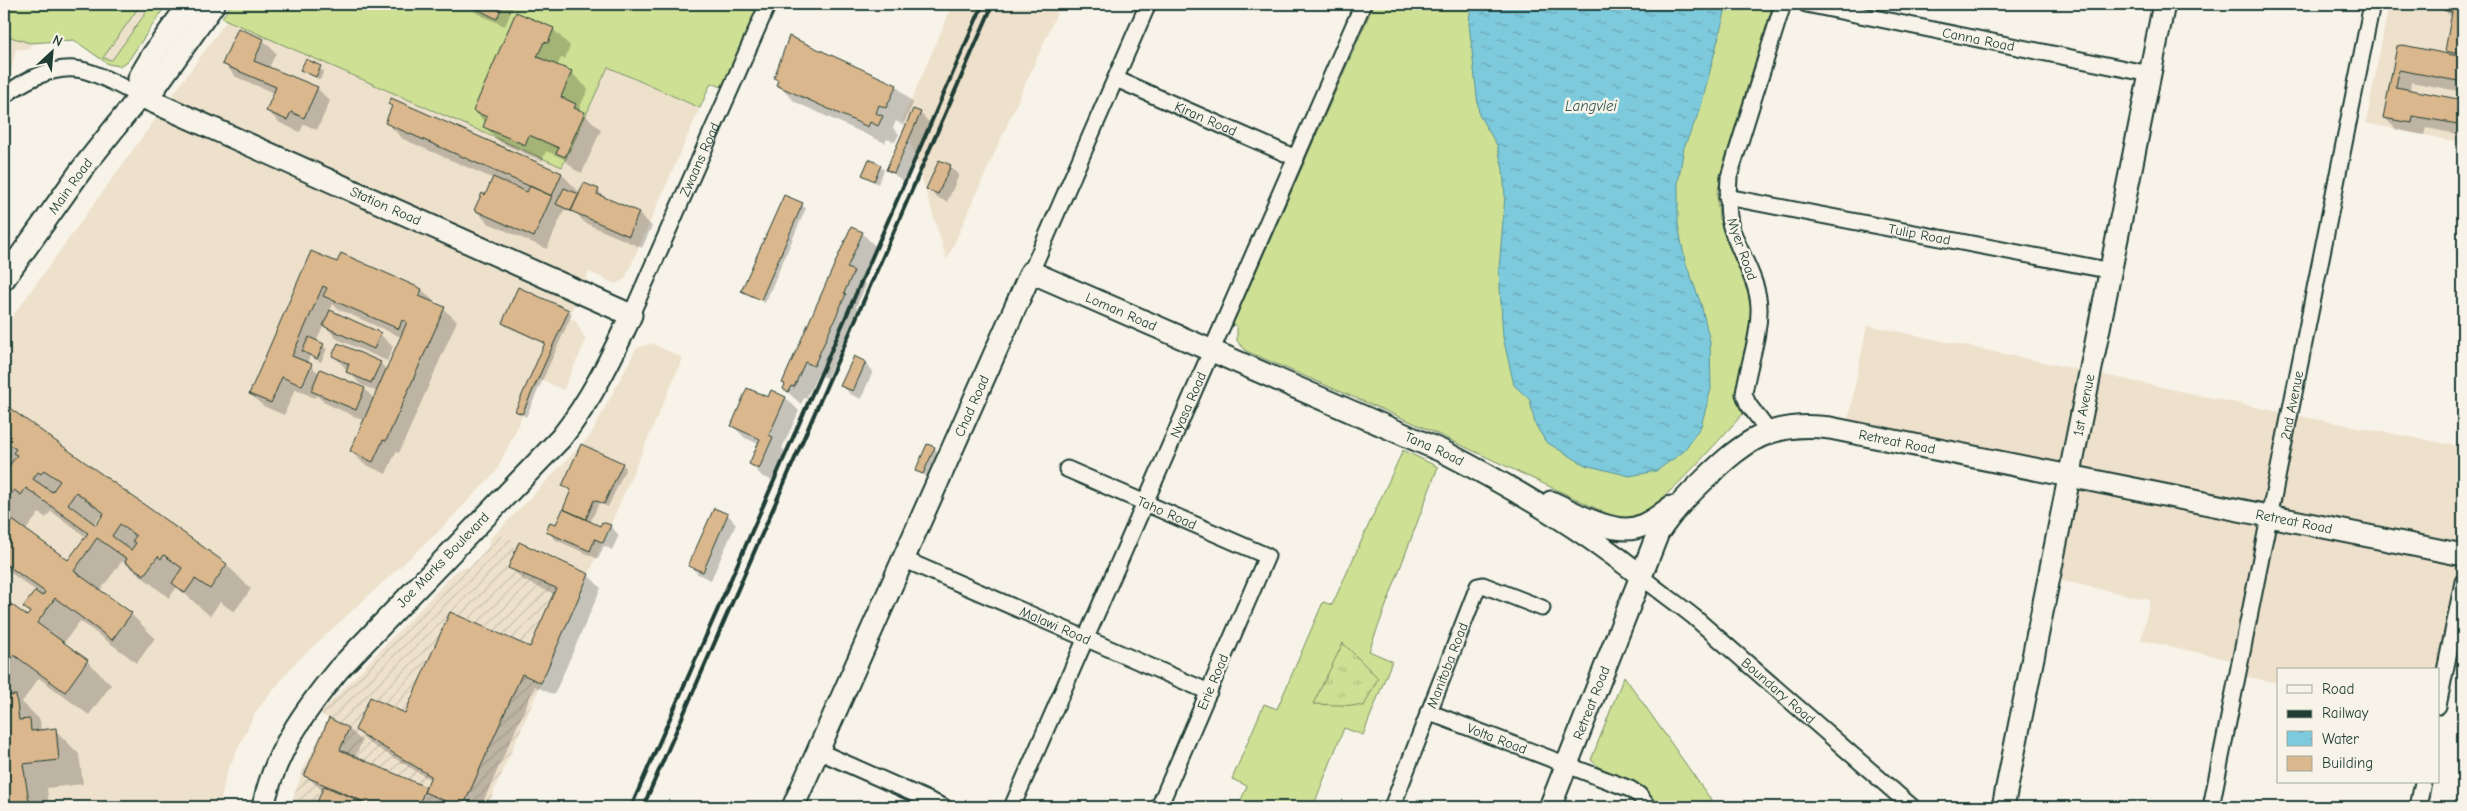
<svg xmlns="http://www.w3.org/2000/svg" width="2467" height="811" font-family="'Comic Neue',sans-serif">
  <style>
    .built { fill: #eee1cc }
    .industrial { fill: url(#industrial-furrows) }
    .grass { fill: #cde094; stroke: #768e64 }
    .park { fill: url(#park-tufts); stroke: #768e64 }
    .water { fill: url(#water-ripples); stroke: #589299 }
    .shadow { fill: #0003; fill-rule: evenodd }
    .building { fill: #dab78c; stroke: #1f3d34; fill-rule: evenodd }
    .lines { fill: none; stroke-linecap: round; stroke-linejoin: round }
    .street-casing { stroke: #1f3d34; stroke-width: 19 }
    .secondary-casing { stroke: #1f3d34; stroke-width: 25 }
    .street { stroke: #f7f3e8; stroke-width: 15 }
    .secondary { stroke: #f7f3e8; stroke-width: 21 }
    .rail { stroke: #1f3d34; stroke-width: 4 }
    .labels { text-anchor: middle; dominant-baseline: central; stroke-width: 5; stroke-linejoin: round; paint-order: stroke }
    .street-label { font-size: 14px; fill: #1f3d34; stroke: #f7f3e8 }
    .water-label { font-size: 15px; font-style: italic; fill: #325956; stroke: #f7f3e8 }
  </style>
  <defs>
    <pattern id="industrial-furrows" width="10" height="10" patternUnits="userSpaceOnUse" patternTransform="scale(1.25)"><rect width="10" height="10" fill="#eee1cc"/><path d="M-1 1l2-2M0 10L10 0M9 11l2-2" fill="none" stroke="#ccc2b0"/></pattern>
    <pattern id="park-tufts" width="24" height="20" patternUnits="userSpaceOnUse" patternTransform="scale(1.25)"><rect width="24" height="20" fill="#cde094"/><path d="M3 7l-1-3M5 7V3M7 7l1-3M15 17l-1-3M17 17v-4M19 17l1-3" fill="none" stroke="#b0c180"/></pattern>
    <pattern id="water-ripples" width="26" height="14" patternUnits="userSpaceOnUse" patternTransform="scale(1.25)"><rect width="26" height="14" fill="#7ecadd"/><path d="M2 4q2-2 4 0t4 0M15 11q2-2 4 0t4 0" fill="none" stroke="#67a5b4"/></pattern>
  </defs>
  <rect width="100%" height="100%" fill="#f7f3e8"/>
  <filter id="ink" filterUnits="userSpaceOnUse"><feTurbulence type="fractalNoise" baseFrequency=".02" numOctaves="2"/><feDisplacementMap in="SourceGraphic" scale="10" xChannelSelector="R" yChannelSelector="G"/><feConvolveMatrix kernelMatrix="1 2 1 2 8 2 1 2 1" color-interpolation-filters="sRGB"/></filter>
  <g filter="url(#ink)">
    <path class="built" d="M4 4H152L112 60 102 59 74 40 30 43V50L16 49 9 80H4Z
      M953 4H1061L947 260 903 119Z
      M2389 4H2463V143L2366 123Z
      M227 20 562 167 608 67 700 108 625 279 616 284 589 272 569 317 576 321 586 341 563 390 540 379 496 472 438 532 294 664 255 713 226 774 220 807H4V328Z
      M1867 325 2289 414 2463 447V618L2438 670H2278V683L2238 675 2240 662 2141 640 2150 600 2049 578 2070 476 1846 431Z
      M651 343 683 358 589 574 497 532 590 436 636 349Z"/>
    <path class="industrial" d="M497 532 589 574 487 807H290L301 775 328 719 320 713 458 569 470 567 488 547 490 538Z"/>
    <path class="grass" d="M4 4H141L103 58 112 60 152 4H167L128 61 119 66 108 64 74 40 30 43 4 35Z
      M231 4H759L722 87 711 83 700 108 608 67 562 167 222 18Z
      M1374 4H1773L1723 166 1717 195 1719 219 1747 291 1751 308 1750 328 1736 397 1743 414C1721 437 1662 507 1636 516 1626 520 1616 517 1606 513L1416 424 1246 351 1237 341V327L1233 324Z
      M1403 450 1438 467 1369 651 1392 661 1363 735 1344 728 1313 807H1238L1247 786 1232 779 1264 704 1277 709 1323 602 1332 605Z
      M1624 676 1716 807H1658L1639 785 1600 768 1591 760Z"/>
    <path class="park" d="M1343 643 1378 678 1364 706 1313 704Z"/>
    <path class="water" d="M1471 4H1727L1700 110 1684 147 1678 183V224L1685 261 1701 304 1710 342 1711 389 1701 426 1683 452 1656 471 1630 476 1585 465 1546 442 1535 424 1530 400 1514 385 1503 337 1499 270 1505 196 1503 169 1497 145 1479 115 1469 23Z"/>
    <path class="shadow" d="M468 4H513L514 5 505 26 476 13Z
      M2446 4H2463V92L2411 82 2410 91 2463 102V135L2426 128 2424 135 2397 130 2384 117 2398 47 2452 57 2446 51 2452 17 2444 10Z
      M553 29 570 46 565 59 561 58 557 66 571 72 588 89 579 109 601 130 582 173 575 170 564 159 546 151 542 161 501 143 484 126 486 123 474 111Z
      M263 40 276 53 269 68 317 88 330 101 317 130 304 124 300 132 280 123 267 111 274 93 236 77 224 64Z
      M306 61 324 71 320 80 302 70Z
      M775 78 896 86 913 103 903 125 896 121 893 128 899 134 895 142 887 139 885 143 795 102 778 85 779 82Z
      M389 104 562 174 578 191 577 195 598 190 607 200 639 214 652 226 642 248 585 223 577 214 564 210 547 249 488 223 475 210 486 196 494 179 403 139 386 122 393 108Z
      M920 113 929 122 903 181 888 170Z
      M940 162 950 166 959 175 947 202 936 197 928 189Z
      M880 166 884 170 878 184 863 175Z
      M785 196 806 208 765 303 743 291Z
      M862 233 875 246 860 279 866 285 856 307 858 308 827 378 818 374 806 399 804 398 801 404 784 389Z
      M312 253 338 264 422 290 457 321 399 453 396 452 386 474 364 464 351 451 365 421 325 403 316 395 315 398 295 389 284 415 263 406 250 394ZM333 304 338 309 401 337 387 370 380 363 339 344 334 356 360 384 377 392 374 399 365 389 321 370 320 374 307 363 310 356 321 362 327 349 316 342 324 325 337 339 387 361 393 347 380 334 330 311Z
      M568 311 572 314 526 417 516 410 546 344 507 327 503 323Z
      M865 363 873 371 861 399 850 394 842 385Z
      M771 392 786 398 799 411 782 448 785 451 772 480 763 477 750 464 759 444 745 438 732 425 768 399Z
      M4 405 227 565 251 589 234 612 220 602 210 616 177 587 169 598 122 561 100 591 131 614 155 638 137 663 80 621 63 644 87 661 111 685 89 715 39 678 22 702 40 720 41 731 55 730 79 754 83 784 47 788 49 807H4V600L28 617 31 613 25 606 36 591 4 568V488L7 484 4 481V475L7 470 4 468ZM51 511 86 537 68 562 25 531 39 513 46 518ZM100 516 103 517 96 526 94 525Z
      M934 448 938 452 927 477 917 470Z
      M622 464 626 468 608 507 599 503 590 523 601 528 610 526 619 535 612 550 604 546 598 559 556 540 547 531 557 526 572 492 564 486Z
      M715 509 728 515 736 524 711 580 698 574 690 566Z
      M510 567 588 575 601 588 554 695 535 686 481 807H445L437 804 436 807H316L323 791 305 775 349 729 362 741 355 758 427 789 431 780 369 743 356 730 406 715 530 649 554 594 523 580Z
      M4 579 11 586 5 593 4 592Z"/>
    <path class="building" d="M467 4H503L497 19Z
      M2444 4H2463V55L2445 51 2452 12 2443 10Z
      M516 12 554 28 548 43 544 42 537 57 572 71 561 97 576 104 574 108 585 112 565 157 556 153 559 148 529 135 525 145 483 127 487 117 473 111Z
      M238 28 264 39 254 61 318 87 304 118 291 112 287 120 266 111 276 87 222 64Z
      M789 36 897 85 886 108 879 105 876 113 883 116 878 126 870 122 868 127 776 85 778 80 774 78Z
      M2403 45 2463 57V82L2399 70 2396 87 2463 100V125L2413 116 2412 123 2383 118 2397 46Z
      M306 59 321 66 316 77 300 70Z
      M391 98 562 173 552 196 385 123 392 106 388 104Z
      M913 109 921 112 894 173 886 170Z
      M869 159 881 165 874 181 862 175Z
      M939 160 951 165 938 194 926 189Z
      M493 177 527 192 530 186 552 196 534 237 474 210 482 193 485 195Z
      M584 183 599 189 597 194 639 212 629 236 571 211Z
      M564 188 579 194 571 211 556 204Z
      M784 195 803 203 761 300 741 291Z
      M851 227 863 232 847 268 854 271 844 293 846 294 814 366 805 362 794 387 791 386 788 392 783 389 785 384 782 383Z
      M311 251 337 262 341 253 422 289 419 296 445 307 386 441 383 440 373 462 350 451 407 322 402 320 399 329 323 296 327 288 323 286 292 356 312 364 302 386 282 377 271 403 249 394Z
      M518 287 569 310 522 414 515 411 545 343 502 323Z
      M330 310 381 333 374 349 323 326Z
      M309 337 324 344 317 359 302 351Z
      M338 343 381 362 371 383 346 372 349 364 332 356Z
      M854 356 866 362 853 391 840 386Z
      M320 369 365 388 356 410 311 391Z
      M747 388 768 397 771 390 786 397 769 435 773 437 759 469 749 464 760 439 731 426Z
      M4 404 227 564 210 589 195 579 185 593 172 583 182 568 164 555 161 559 158 556 144 575 125 562 127 559 97 538 74 571 132 613 112 640 55 598 37 623 88 660 65 692 14 655 4 670V599L27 616 30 612 23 607 35 591 42 596 45 592 4 563V514L68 560 88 533 26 488 21 495 14 490 4 504 6 483 4 473 17 455 13 453 16 449 4 441ZM44 470 60 481 52 492 33 479 38 472 41 474ZM76 492 104 513 96 525 68 504ZM120 524 136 536 132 541 136 543 131 550 112 536Z
      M581 444 623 463 604 504 594 500 586 519 563 509 571 490 562 486Z
      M927 444 935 447 923 474 915 471Z
      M714 508 728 514 703 572 688 566Z
      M563 509 600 526 602 522 611 525 603 543 595 539 590 551 546 532 550 522 556 524Z
      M519 542 589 574 541 683 522 674 463 807H459L424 792 431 776 355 730 370 697 405 713 450 612 530 647 556 588 508 568Z
      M16 695 19 720 30 719 31 731 56 728 59 760 23 764 30 807H4V696Z
      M329 718 349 728 340 750 426 787 418 807H376L304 776Z
      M324 786 375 807H315Z"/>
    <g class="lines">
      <g class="street-casing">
        <g id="street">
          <path id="s1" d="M1806 4 2150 74"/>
          <path id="s2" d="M1116 79 1296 158"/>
          <path d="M4 96C23 81 50 67 75 69 94 70 123 88 140 96"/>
          <path id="s3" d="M1727 197 2112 271"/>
          <path d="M1031 272 1148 4"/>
          <path id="s4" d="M631 315 768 4"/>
          <path d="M1769 432 1748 404 1744 394C1748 365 1760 336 1759 307 1758 277 1737 251 1730 223 1727 208 1728 192 1729 177L1783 4"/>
          <path id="s5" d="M1067 469 1267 556 1159 807"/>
          <path id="s6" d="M903 559 1209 692"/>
          <path id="s7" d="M1641 576C1658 591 1677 603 1694 617L1912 807"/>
          <path d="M2438 706 2463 582"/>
          <path id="s8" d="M1428 712 1630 789 1639 795 1648 807"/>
          <path d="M818 751 944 807"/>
          <path id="s9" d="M1012 807 1363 4"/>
          <path id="s10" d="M1392 807 1478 586 1483 585 1542 608"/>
          <path id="s11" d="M2211 807 2372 4"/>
          <path d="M2418 807 2423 782"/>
        </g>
      </g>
      <g class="secondary-casing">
        <g id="secondary">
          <path id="s12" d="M140 96 631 315C611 359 591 400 561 438L338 670C303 713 275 752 263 807"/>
          <path d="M140 96 139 78 152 56 189 4"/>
          <path id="s13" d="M4 279 82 169 140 96 156 86 214 4"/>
          <path d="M1551 502C1574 512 1610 534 1635 528 1648 525 1660 515 1671 507"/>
          <path id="s14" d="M793 807 1031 272 1444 452C1512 487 1581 528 1641 576"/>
          <path id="s15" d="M1550 807 1658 533C1671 513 1687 496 1704 480 1744 441 1772 420 1830 428L2463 555"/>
          <path id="s16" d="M2003 807 2164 4"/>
        </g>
      </g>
      <use href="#street" class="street"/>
      <use href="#secondary" class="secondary"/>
      <path class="rail" d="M631 807 983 4
        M643 807 993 4"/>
    </g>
  </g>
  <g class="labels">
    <g class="street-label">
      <text stroke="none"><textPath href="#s1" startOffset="176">Canna Road</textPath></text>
      <text stroke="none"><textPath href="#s2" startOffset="98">Kiran Road</textPath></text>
      <text stroke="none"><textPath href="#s4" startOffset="170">Zwaans Road</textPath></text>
      <text stroke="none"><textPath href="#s13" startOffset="114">Main Road</textPath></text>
      <text stroke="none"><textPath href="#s12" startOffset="269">Station Road</textPath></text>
      <text stroke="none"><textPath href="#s3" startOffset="196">Tulip Road</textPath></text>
      <text transform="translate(1742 249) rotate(71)">Myer Road</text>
      <text stroke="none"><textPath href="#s14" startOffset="684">Loman Road</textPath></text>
      <text stroke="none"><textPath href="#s9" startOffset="439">Nyasa Road</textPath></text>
      <text stroke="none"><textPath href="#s11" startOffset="410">2nd Avenue</textPath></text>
      <text stroke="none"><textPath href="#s14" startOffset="439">Chad Road</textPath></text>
      <text stroke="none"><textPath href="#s16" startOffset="410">1st Avenue</textPath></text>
      <text stroke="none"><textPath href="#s15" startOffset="576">Retreat Road</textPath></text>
      <text stroke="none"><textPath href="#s14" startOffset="1026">Tana Road</textPath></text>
      <text stroke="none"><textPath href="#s5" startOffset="109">Taho Road</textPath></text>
      <text stroke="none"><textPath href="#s15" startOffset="981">Retreat Road</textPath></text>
      <text transform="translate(443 560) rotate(-46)">Joe Marks Boulevard</text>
      <text stroke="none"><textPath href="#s6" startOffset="166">Malawi Road</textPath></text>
      <text stroke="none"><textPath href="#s10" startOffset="152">Manitoba Road</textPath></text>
      <text transform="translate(1213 682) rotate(-67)">Erie Road</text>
      <text stroke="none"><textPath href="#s7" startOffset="179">Boundary Road</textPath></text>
      <text stroke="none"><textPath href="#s15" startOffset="112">Retreat Road</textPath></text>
      <text stroke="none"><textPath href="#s8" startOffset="74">Volta Road</textPath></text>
    </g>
    <g class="water-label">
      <text x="1591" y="106">Langvlei</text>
    </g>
  </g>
  <rect width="2467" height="811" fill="none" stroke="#f7f3e8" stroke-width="20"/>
  <rect x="10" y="10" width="2447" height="791" fill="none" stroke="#1f3d34" stroke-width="2" filter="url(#ink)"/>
  <rect x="2277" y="668" width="162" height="115" fill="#f7f3e8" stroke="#a1aaa0"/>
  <rect x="2287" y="685" width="25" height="8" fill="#f7f3e8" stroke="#a1aaa0"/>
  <text x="2322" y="694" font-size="15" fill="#1f3d34">Road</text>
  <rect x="2287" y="710" width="25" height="8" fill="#1f3d34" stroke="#a1aaa0"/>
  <text x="2322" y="718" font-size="15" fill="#1f3d34">Railway</text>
  <rect x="2287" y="731" width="25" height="15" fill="url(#water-ripples)" stroke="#a1aaa0"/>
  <text x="2322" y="744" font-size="15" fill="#1f3d34">Water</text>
  <rect x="2287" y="756" width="25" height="15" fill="#dab78c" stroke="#a1aaa0"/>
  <text x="2322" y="768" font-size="15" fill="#1f3d34">Building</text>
  <g transform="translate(52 52) rotate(26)" stroke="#f7f3e8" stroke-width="4" paint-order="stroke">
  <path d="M0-4L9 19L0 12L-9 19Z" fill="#1f3d34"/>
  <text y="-8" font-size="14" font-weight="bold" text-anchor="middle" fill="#1f3d34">N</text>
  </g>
</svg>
